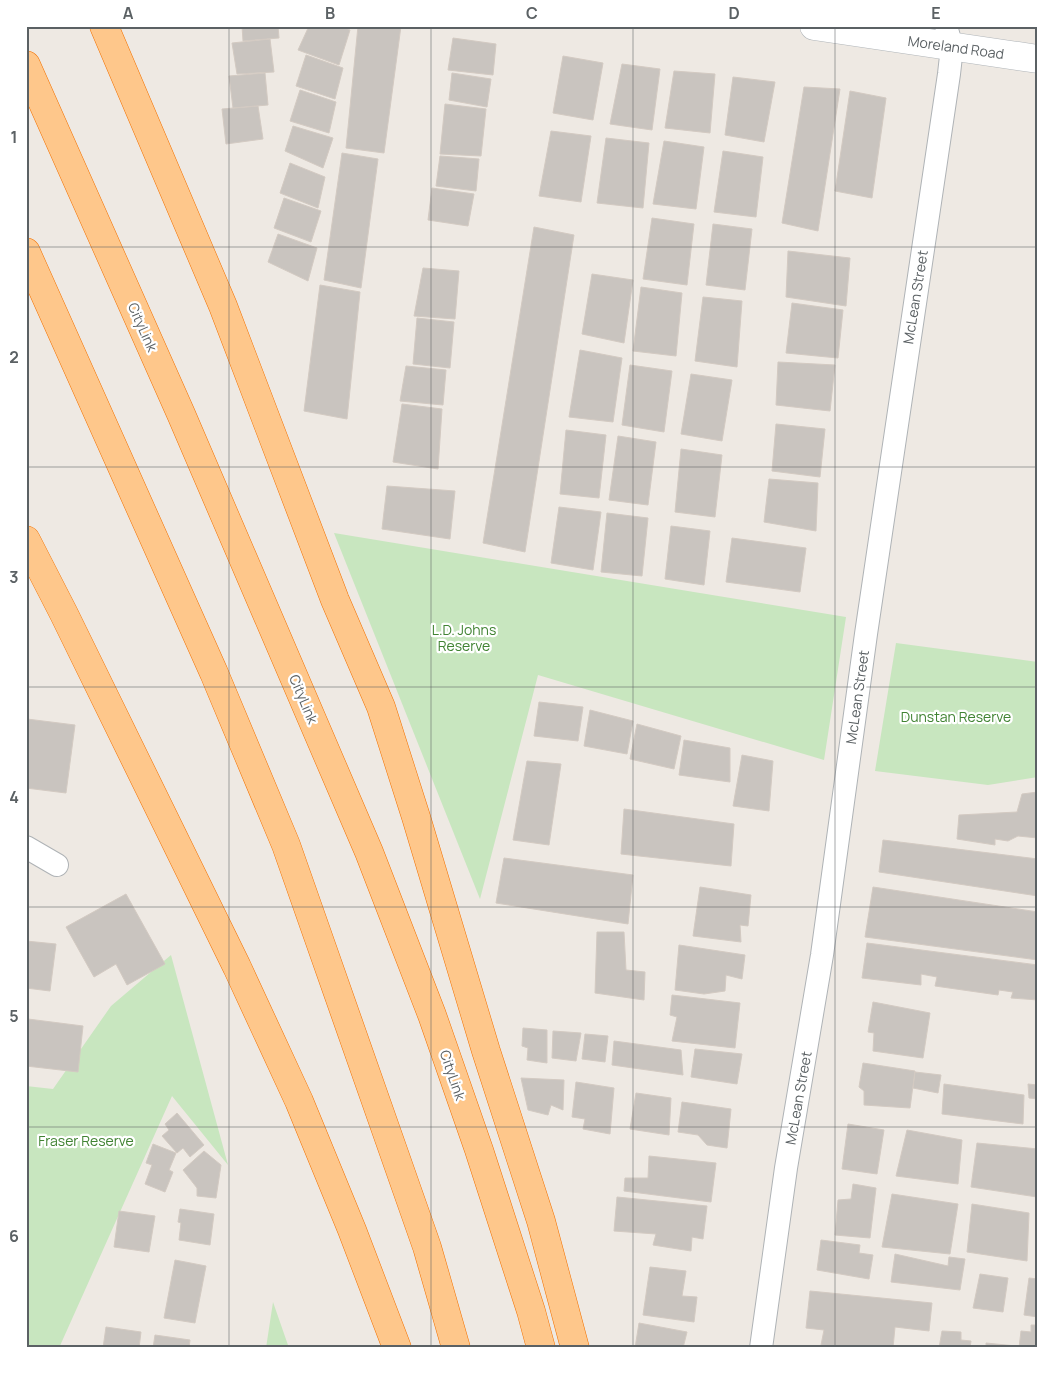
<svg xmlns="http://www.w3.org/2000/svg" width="1064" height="1374" font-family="Manrope,sans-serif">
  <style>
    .green { fill: #c8e6bf }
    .building { fill: #c9c4bf; stroke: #d3cac2 }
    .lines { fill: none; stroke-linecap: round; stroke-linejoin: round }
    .minor-casing { stroke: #afb3b6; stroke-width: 24 }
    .secondary-casing { stroke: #b0b5b9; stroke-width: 29 }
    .motorway-casing { stroke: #f27100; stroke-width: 29 }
    .minor { stroke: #fff; stroke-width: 22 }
    .secondary { stroke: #fff; stroke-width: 28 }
    .motorway { stroke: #fec78b; stroke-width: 28 }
    .grid { fill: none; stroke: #5b6164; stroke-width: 1; stroke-opacity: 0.55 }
    .labels { text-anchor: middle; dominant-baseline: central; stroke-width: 4.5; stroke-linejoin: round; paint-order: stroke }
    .street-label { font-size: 14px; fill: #5b6164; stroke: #fff }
    .park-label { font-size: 14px; fill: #418333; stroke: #fff }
    .neatline { fill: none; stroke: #5b6164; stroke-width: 2 }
    .grid-label { font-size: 16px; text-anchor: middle; font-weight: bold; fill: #5b6164 }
  </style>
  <rect width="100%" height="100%" fill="#eee9e3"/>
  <path class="green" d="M334 533 846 617 824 760 538 675 480 899Z
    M896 643 1038 662V777L988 785 875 771Z
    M171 955 228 1165 172 1096 59 1348H26V1086L53 1089 111 1006Z
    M273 1302 289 1348H266Z"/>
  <path class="building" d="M242 26H278L279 38 243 41Z
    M309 26H341L350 30 339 65 298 50Z
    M358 26H401L384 153 346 148Z
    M453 38 496 44 493 75 448 70Z
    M270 39 274 72 237 74 232 43Z
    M306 55 343 68 335 99 296 86Z
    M563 56 603 63 593 120 553 113Z
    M622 64 660 69 652 130 610 124Z
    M674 71 715 74 710 133 665 128Z
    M265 73 268 105 233 108 229 76Z
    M452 73 491 79 487 107 449 100Z
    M733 77 775 82 764 142 725 135Z
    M804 87 840 89 818 231 782 223Z
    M300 90 336 102 329 133 290 121Z
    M850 91 886 98 872 198 835 191Z
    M445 104 486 109 481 156 440 154Z
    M258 106 263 139 226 144 222 109Z
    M293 126 333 138 323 168 285 151Z
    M551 131 591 136 581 202 539 196Z
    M606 138 649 143 643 208 597 203Z
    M664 141 704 147 696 209 653 204Z
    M723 151 763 157 756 217 714 212Z
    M342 153 378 159 361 288 324 280Z
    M440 156 479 159 476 191 436 186Z
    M290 163 325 177 318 208 280 193Z
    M432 188 474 194 468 226 428 220Z
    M284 198 321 211 311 242 274 228Z
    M652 218 694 224 687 285 643 279Z
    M713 224 752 229 745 290 706 285Z
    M534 227 574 235 525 552 483 543Z
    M278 234 317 248 308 281 268 262Z
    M788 251 850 258 846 306 786 297Z
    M423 268 459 271 455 319 414 316Z
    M592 274 633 280 624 343 582 334Z
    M320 285 360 292 347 419 304 411Z
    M641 287 682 293 676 356 633 351Z
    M703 297 742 301 737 367 695 361Z
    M792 303 843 310 838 358 786 353Z
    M417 318 454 322 450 368 413 364Z
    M580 350 622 358 613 422 569 417Z
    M778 362 835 365 830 411 776 405Z
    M630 365 672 371 664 432 622 425Z
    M406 366 446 370 443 405 400 401Z
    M691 374 732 380 722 441 681 434Z
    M402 404 442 409 438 469 393 462Z
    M776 424 825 429 820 477 772 471Z
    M566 430 606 435 599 498 560 494Z
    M618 436 656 442 648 505 609 500Z
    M681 449 722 455 715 517 675 512Z
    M769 479 818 483 816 531 764 522Z
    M387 486 455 491 450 539 382 529Z
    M559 507 601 512 593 570 551 563Z
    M607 513 648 518 642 576 601 572Z
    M671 526 710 531 704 585 665 579Z
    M732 538 806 548 800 592 726 582Z
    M539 702 583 707 578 741 534 736Z
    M590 710 633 721 627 754 584 746Z
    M27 719 75 725 66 793 26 788Z
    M637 724 681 736 674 769 630 759Z
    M684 740 730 748V782L679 775Z
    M742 755 773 761 769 811 733 806Z
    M527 761 561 764 549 845 513 840Z
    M1038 792V838L1018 836 1008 841 995 839V845L957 839 959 815 1017 812 1022 794Z
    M624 809 734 824 731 866 621 854Z
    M883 840 1038 859V896L879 872Z
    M504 858 633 875 628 924 496 903Z
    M700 887 751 895 748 926 740 925 741 942 693 936Z
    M873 887 1038 912V960L865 937Z
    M126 894 165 964 127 985 116 964 94 977 66 927Z
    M597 932H624L626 970 645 972 644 1000 595 993Z
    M26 941 56 944 50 991 26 988Z
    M867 943 1038 965V1000L1011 998 1013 992 999 990 998 995 935 986 937 977 921 974V985L862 978Z
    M679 945 745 955 742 979 726 975 725 991 704 994 675 990Z
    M672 995 740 1003 735 1048 672 1041 677 1017 670 1015Z
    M873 1002 930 1013 923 1058 873 1051 874 1033 868 1032Z
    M28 1019 83 1026 78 1072 26 1066Z
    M523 1028 547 1030V1063L527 1060 528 1048 522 1046Z
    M553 1031 581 1033 576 1061 552 1058Z
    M585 1034 608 1036 605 1062 582 1059Z
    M614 1041 681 1050 683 1075 612 1065Z
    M695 1049 742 1054 737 1084 691 1077Z
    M863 1063 915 1071 910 1108 864 1105V1091L859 1087Z
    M915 1072 941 1075 938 1093 913 1088Z
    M521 1078 564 1080 563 1110 551 1105 548 1115 528 1110Z
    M576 1082 614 1088 610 1134 583 1129 585 1119 572 1117Z
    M944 1084 1024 1095 1023 1124 942 1114Z
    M1028 1084 1038 1085V1099L1029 1098Z
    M636 1093 671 1098 669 1135 630 1129Z
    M682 1102 731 1109 727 1148 707 1145 698 1135 678 1132Z
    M177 1113 204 1145 190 1157 183 1148 177 1153 162 1136 169 1130 165 1124Z
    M848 1124 884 1130 877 1174 842 1169Z
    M907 1130 962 1140 958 1184 896 1176Z
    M977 1143 1038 1149 1037 1197 971 1187Z
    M153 1144 176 1153 169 1170 173 1172 165 1192 145 1184 152 1165 146 1163Z
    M204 1151 221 1165 216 1198 197 1196V1188L183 1170Z
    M649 1156 716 1163 711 1202 624 1191 625 1178H648Z
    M853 1184 876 1188 870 1238 835 1235 838 1200 851 1199Z
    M892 1194 958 1204 950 1254 882 1247Z
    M617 1197 707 1206 703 1239 692 1237 691 1251 653 1245 656 1234 614 1231Z
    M972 1204 1029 1213 1027 1261 967 1252Z
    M180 1209 214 1214 210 1245 179 1240 181 1223 178 1222Z
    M119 1211 155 1216 149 1252 114 1247Z
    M821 1240 860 1245 859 1253 873 1255 869 1279 817 1270Z
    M895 1254 948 1266 949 1257 965 1259 960 1290 891 1282Z
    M175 1260 206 1266 195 1323 164 1318Z
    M650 1267 686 1271 682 1296 697 1297 694 1322 643 1315Z
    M980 1274 1008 1278 1003 1312 973 1308Z
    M1029 1278 1038 1279V1317L1024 1315Z
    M810 1291 932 1303 929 1331 895 1327 893 1348H843L821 1345 824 1330 806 1328Z
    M639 1323 687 1332 683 1348H635Z
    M1031 1325H1038V1348H1019L1021 1331 1031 1332Z
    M106 1327 141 1332 139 1348H103Z
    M942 1331 961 1332V1340L971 1341 970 1348H939Z
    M155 1335 190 1340 189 1348H153Z
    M986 1343 1016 1346V1348H986Z"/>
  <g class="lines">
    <g class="minor-casing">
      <path id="minor" d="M26 847 57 865
        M761 1348 786 1168 822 955 866 634 949 74 952 47 946 26"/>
    </g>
    <g class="secondary-casing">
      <path id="secondary" d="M814 26 1038 59"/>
    </g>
    <g class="motorway-casing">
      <path id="motorway" d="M104 26 223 306 335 600 381 707 416 817 486 1051 541 1221 575 1348
        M26 65 181 414 369 852 432 1015 479 1150 531 1311 541 1348
        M26 252 214 673 286 845 427 1247 456 1348
        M26 540 64 614 237 967 299 1101 352 1230 397 1348"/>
    </g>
    <use href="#minor" class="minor"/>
    <use href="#secondary" class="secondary"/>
    <use href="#motorway" class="motorway"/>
  </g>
  <path class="grid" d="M229 26V1348M431 26V1348M633 26V1348M835 26V1348M26 247H1038M26 467H1038M26 687H1038M26 907H1038M26 1127H1038"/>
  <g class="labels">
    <g class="street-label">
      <text transform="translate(956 47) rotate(8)">Moreland Road</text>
      <text transform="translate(915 297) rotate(-81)">McLean Street</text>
      <text transform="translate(143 327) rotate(66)">CityLink</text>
      <text transform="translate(857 697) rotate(-82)">McLean Street</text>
      <text transform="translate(304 699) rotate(67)">CityLink</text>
      <text transform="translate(453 1075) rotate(71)">CityLink</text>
      <text transform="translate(798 1098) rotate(-80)">McLean Street</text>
    </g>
    <g class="park-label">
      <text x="464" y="629">L.D. Johns<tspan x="464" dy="16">Reserve</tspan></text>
      <text x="956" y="716">Dunstan Reserve</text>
      <text x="86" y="1140">Fraser Reserve</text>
    </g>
  </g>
  <rect width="1064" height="1374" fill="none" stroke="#ffffff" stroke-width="55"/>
  <rect x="28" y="28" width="1008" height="1318" class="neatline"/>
  <g class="grid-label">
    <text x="128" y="19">A</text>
    <text x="330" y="19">B</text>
    <text x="532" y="19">C</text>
    <text x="734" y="19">D</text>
    <text x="936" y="19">E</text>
    <text x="14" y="143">1</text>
    <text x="14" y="363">2</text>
    <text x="14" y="583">3</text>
    <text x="14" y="803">4</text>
    <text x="14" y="1022">5</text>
    <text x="14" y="1242">6</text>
  </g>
</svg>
